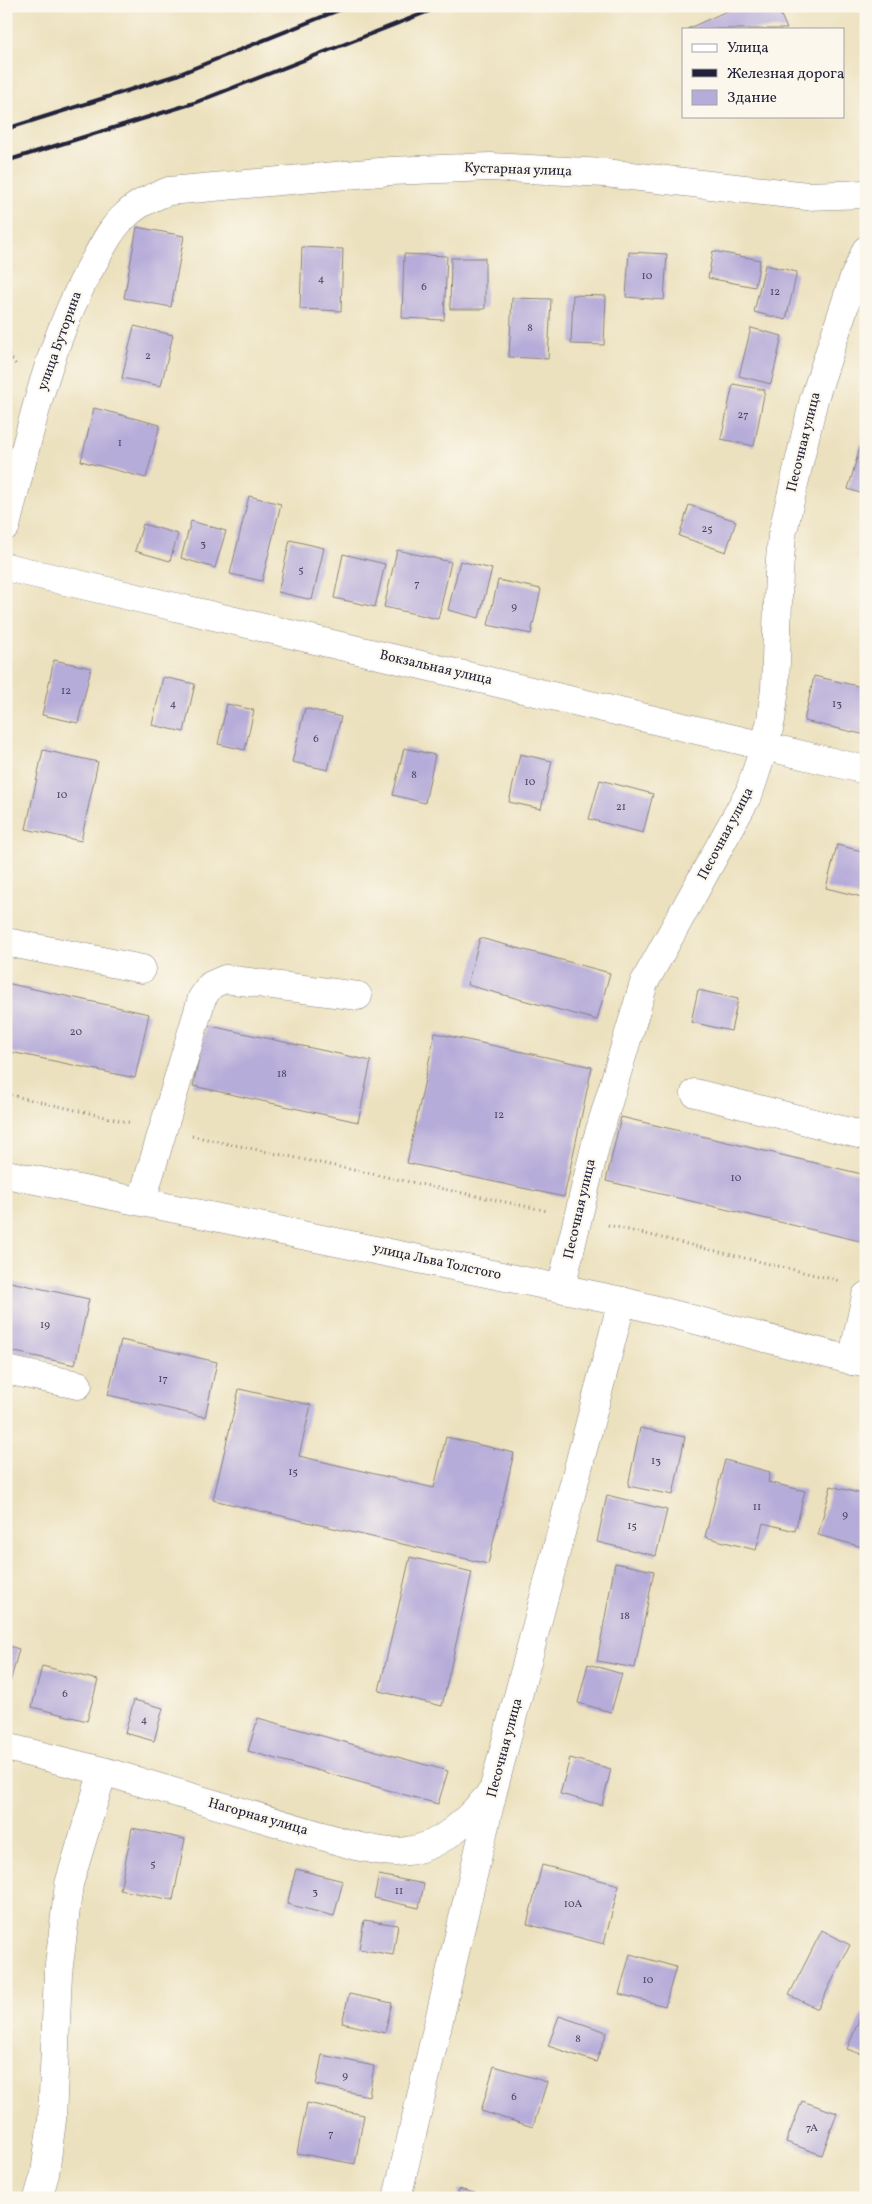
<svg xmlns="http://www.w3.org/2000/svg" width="872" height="2204" font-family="Vollkorn,serif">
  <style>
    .building { fill: #b6acd9 }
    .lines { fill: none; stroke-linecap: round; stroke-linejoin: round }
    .minor-casing { stroke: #87827c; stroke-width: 29 }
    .major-casing { stroke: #87827c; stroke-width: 29 }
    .path { stroke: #87827c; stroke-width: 3; stroke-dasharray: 1 4; stroke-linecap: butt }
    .minor { stroke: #fff; stroke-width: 28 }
    .major { stroke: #fff; stroke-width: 28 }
    .rail { stroke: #22223b; stroke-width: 4 }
    .labels { text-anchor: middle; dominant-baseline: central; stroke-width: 4.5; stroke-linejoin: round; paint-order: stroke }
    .number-label { font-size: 11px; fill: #474462 }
    .street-label { font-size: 14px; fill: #22223b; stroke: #fbf7ec }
  </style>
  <rect width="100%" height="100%" fill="#fbf7ec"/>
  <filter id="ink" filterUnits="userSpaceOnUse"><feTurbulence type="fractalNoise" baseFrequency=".02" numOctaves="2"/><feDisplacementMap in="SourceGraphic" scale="10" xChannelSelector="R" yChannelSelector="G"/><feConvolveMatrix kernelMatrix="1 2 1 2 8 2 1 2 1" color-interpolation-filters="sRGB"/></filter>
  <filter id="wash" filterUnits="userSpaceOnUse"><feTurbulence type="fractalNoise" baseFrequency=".0096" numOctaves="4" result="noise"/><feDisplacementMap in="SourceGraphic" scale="20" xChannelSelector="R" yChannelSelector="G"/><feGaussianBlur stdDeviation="1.12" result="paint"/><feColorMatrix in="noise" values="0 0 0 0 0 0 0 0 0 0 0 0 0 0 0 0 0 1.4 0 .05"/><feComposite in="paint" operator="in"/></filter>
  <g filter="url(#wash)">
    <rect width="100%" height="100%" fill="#ece1be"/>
    <g id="blocks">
      <path class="building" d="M738 6H777L787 29H687Z
        M826 6H840L828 12Z
        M137 227 184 236 171 307 124 298Z
        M302 247 343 249 341 311 300 309Z
        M713 251 760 260 755 287 708 278Z
        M629 252 667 254 664 300 626 297Z
        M404 254 447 256 444 320 402 318Z
        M451 258H485V309H450Z
        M765 265 797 272 786 320 754 312Z
        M573 295 606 296 604 345 571 344Z
        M512 298 551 299 548 359 509 357Z
        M134 326 173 335 161 386 122 378Z
        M751 328 782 336 771 384 739 376Z
        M733 384 765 390 754 446 721 439Z
        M94 408 160 425 146 478 81 461Z
        M865 430H866V495L848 489Z
        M249 496 281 504 262 581 230 574Z
        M689 505 736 521 726 552 679 536Z
        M191 521 226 531 215 568 181 558Z
        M143 524 178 534 170 561 135 551Z
        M290 540 324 548 312 600 278 592Z
        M397 550 451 562 438 619 384 607Z
        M343 554 385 564 375 607 334 598Z
        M460 561 492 569 479 618 448 610Z
        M498 580 541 589 531 634 488 625Z
        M54 660 91 668 78 723 42 715Z
        M814 676 866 688V735L804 721Z
        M163 677 195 684 184 732 152 725Z
        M227 704 254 710 245 750 218 744Z
        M305 708 341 717 328 770 292 762Z
        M404 748 435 755 425 803 393 795Z
        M43 750 98 762 81 841 26 829Z
        M520 754 552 761 541 809 509 802Z
        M600 780 653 794 643 833 589 819Z
        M837 845 866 852V898L826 888Z
        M480 938 610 973 597 1020 467 985Z
        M6 983 149 1014 135 1078 6 1051Z
        M698 990 738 999 731 1031 691 1022Z
        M206 1025 371 1061 358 1122 193 1086Z
        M435 1033 592 1067 564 1197 407 1163Z
        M621 1117 866 1175 864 1242 606 1181Z
        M6 1281 89 1299 75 1365 6 1350Z
        M121 1340 217 1362 205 1417 108 1395Z
        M239 1389 311 1405 299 1456 434 1488 446 1437 514 1453 488 1564 213 1500Z
        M640 1428 685 1437 673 1495 628 1486Z
        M725 1460 770 1472 768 1482 805 1491 795 1531 763 1523 756 1550 705 1537Z
        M831 1486 866 1495V1548L818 1535Z
        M607 1495 667 1510 656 1556 597 1542Z
        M410 1557 472 1572 442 1706 379 1691Z
        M615 1563 654 1571 635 1668 597 1661Z
        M6 1645 19 1649 7 1694H6Z
        M588 1664 622 1674 611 1712 578 1703Z
        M42 1666 98 1680 87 1721 32 1707Z
        M134 1700 163 1708 154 1741 125 1733Z
        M258 1718 448 1771 438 1804 248 1751Z
        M570 1758 611 1769 602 1805 560 1794Z
        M132 1828 185 1839 173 1900 120 1890Z
        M542 1865 619 1885 604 1944 527 1924Z
        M296 1869 343 1881 334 1916 287 1904Z
        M379 1875 424 1884 419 1908 374 1898Z
        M364 1920 398 1925 393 1955 359 1949Z
        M822 1930 850 1945 818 2009 789 1995Z
        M630 1954 676 1967 665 2006 619 1994Z
        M349 1994 392 2003 385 2033 342 2023Z
        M862 2013 866 2015V2056L847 2049Z
        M559 2016 607 2032 596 2062 548 2046Z
        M322 2055 374 2066 369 2096 316 2085Z
        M494 2066 547 2082 533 2127 481 2111Z
        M802 2101 837 2113 822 2155 786 2142Z
        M307 2103 364 2115 355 2164 297 2153Z
        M459 2189 489 2197V2198H457Z"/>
    </g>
  </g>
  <g filter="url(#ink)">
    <use href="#blocks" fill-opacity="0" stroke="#87827c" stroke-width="1"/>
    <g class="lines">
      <g class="minor-casing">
        <path id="minor" d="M6 526C29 435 48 340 96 258 104 243 113 226 126 215 138 203 153 197 169 191L391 171 490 167 605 173 807 196 866 194
          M6 567 866 770
          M6 942 142 969
          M695 1093 866 1136
          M142 1200 202 998 211 985 225 979 358 996
          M561 1288 596 1143 644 983 749 793 765 745 771 720 775 689 779 572 782 535 814 399 853 280 866 250
          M852 1361 866 1296
          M6 1370 78 1385
          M6 1747 103 1771 356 1846C372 1849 390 1854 407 1851 443 1847 469 1818 492 1792
          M38 2198 45 2174 52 2120 58 1973 69 1884 103 1771
          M397 2198 493 1791 622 1301"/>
      </g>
      <g class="major-casing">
        <path id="major" d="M6 1174 622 1301 866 1364"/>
      </g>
      <path class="path" d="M6 351 17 366
        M6 1094 132 1123
        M192 1136 548 1211
        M608 1225 840 1281"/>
      <use href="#minor" class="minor"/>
      <use href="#major" class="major"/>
      <path class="rail" d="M6 129 177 75 349 6
        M6 161 194 103 442 6"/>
    </g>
  </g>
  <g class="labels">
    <g class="number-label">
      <text x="647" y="276">10</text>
      <text x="321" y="279">4</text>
      <text x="424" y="287">6</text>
      <text x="775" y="292">12</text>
      <text x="530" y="328">8</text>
      <text x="148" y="356">2</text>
      <text x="743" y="415">27</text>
      <text x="120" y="443">1</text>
      <text x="707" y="529">25</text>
      <text x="203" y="544">3</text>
      <text x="301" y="570">5</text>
      <text x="417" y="584">7</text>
      <text x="514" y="607">9</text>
      <text x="66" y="691">12</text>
      <text x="173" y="704">4</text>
      <text x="837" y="704">13</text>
      <text x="316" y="739">6</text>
      <text x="414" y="775">8</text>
      <text x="530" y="782">10</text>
      <text x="62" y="795">10</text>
      <text x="621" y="807">21</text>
      <text x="76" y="1032">20</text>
      <text x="282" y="1074">18</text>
      <text x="499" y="1115">12</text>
      <text x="736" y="1178">10</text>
      <text x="45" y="1325">19</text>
      <text x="163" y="1379">17</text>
      <text x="656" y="1461">13</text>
      <text x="293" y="1472">15</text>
      <text x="757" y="1507">11</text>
      <text x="845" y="1515">9</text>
      <text x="632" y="1526">15</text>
      <text x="625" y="1616">18</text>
      <text x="65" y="1694">6</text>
      <text x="144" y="1720">4</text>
      <text x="153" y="1864">5</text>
      <text x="399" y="1891">11</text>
      <text x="315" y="1892">3</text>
      <text x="573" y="1904">10А</text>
      <text x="648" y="1980">10</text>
      <text x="578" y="2039">8</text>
      <text x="345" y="2076">9</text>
      <text x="514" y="2097">6</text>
      <text x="812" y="2128">7А</text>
      <text x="331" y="2134">7</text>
    </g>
    <g class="street-label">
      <text transform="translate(518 170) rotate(2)">Кустарная улица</text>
      <text transform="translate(60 341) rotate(-70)">улица Буторина</text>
      <text transform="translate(804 442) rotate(-76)">Песочная улица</text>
      <text transform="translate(436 668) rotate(13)">Вокзальная улица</text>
      <text transform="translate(726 834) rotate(-62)">Песочная улица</text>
      <text transform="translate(580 1209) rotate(-77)">Песочная улица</text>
      <text transform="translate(437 1262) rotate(12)">улица Льва Толстого</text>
      <text transform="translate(505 1748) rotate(-75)">Песочная улица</text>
      <text transform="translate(258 1817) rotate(16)">Нагорная улица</text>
    </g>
  </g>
  <rect width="872" height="2204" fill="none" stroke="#fbf7ec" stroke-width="25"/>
  <rect x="682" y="28" width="162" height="90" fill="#fbf7ec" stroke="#a4a2a5"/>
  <rect x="692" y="44" width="25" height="8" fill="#ffffff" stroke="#a4a2a5"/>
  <text x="727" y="52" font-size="15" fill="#22223b">Улица</text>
  <rect x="692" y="69" width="25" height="8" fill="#22223b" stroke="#a4a2a5"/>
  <text x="727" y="78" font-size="15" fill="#22223b">Железная дорога</text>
  <rect x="692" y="90" width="25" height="15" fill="#b6acd9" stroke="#a4a2a5"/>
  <text x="727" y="102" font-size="15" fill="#22223b">Здание</text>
</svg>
